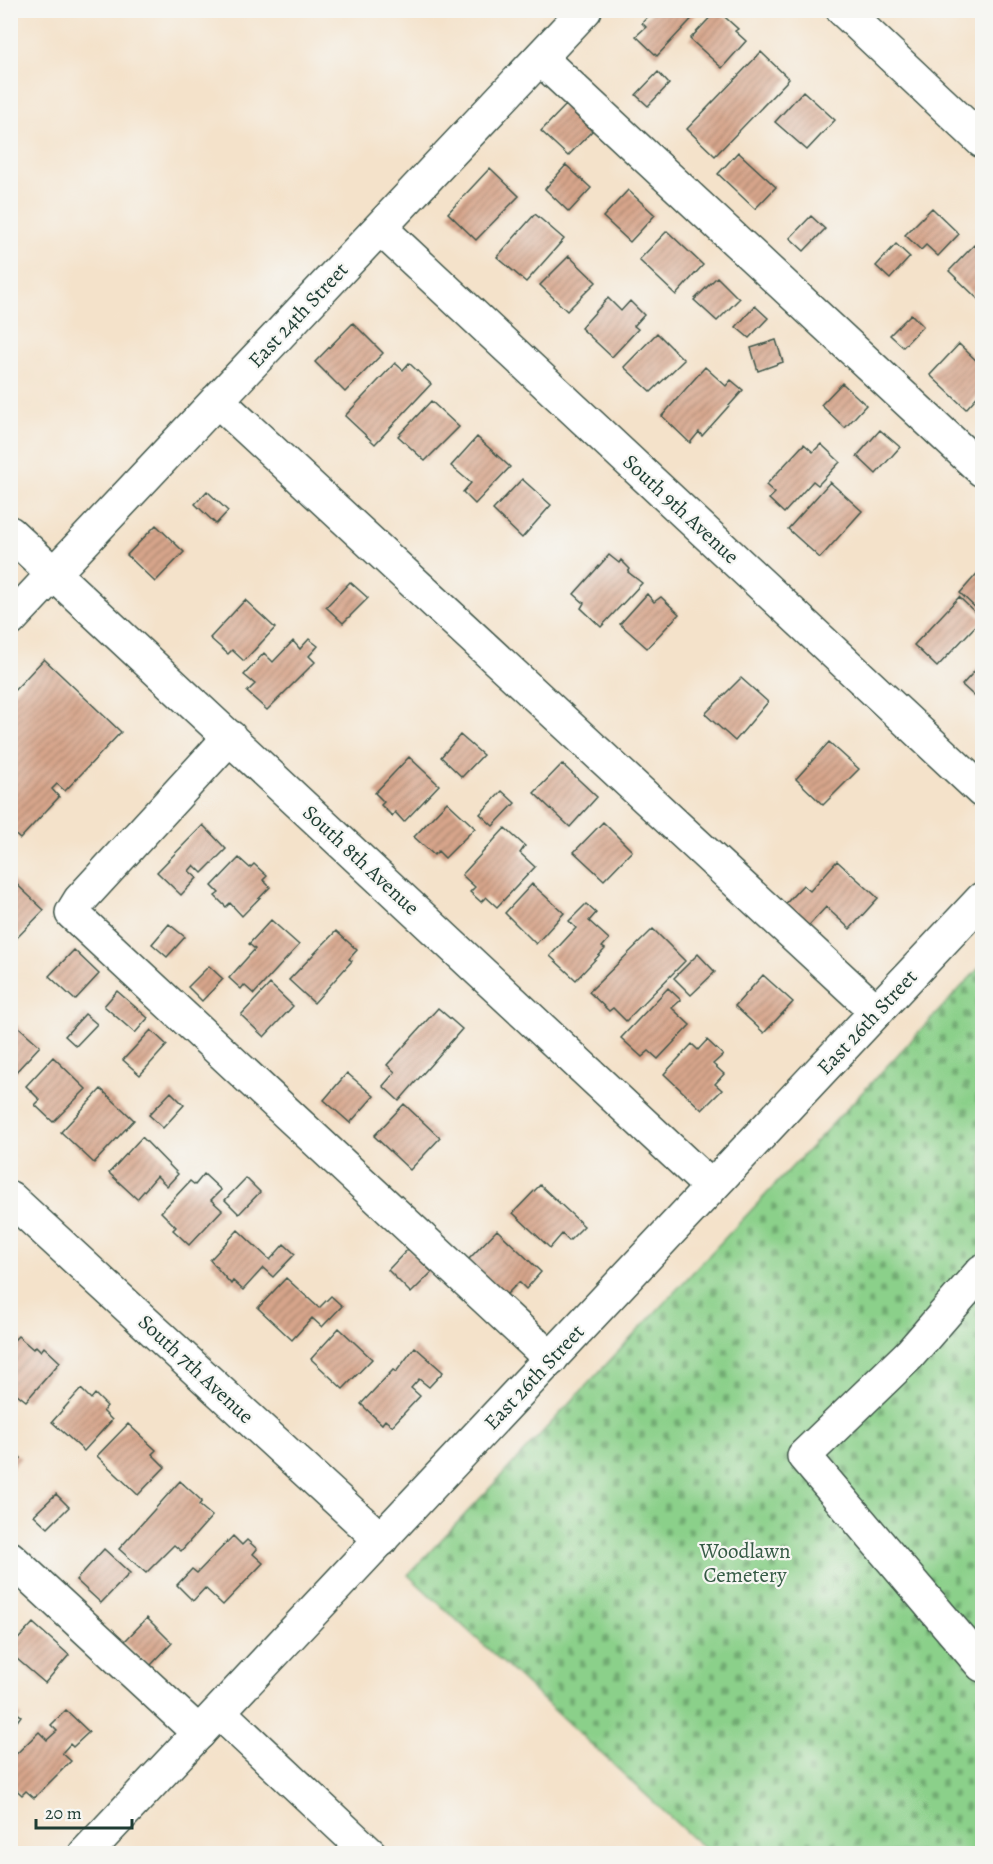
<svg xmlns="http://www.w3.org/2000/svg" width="993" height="1864" font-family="Alegreya,serif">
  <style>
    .cemetery { fill: url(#cemetery-stones); stroke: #55865f; stroke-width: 1.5 }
    .building { fill: url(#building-hatch) }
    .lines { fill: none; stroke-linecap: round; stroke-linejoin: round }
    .minor-casing { stroke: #3f564a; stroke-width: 36 }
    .major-casing { stroke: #3f564a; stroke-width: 36 }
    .minor { stroke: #fff; stroke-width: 33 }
    .major { stroke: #fff; stroke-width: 33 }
    .labels { text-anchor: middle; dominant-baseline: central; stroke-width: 4.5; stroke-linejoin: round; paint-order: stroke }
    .street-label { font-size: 21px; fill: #1f3d34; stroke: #f6f6f2 }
    .park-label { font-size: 21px; fill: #355a45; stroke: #f6f6f2 }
  </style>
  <defs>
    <pattern id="cemetery-stones" width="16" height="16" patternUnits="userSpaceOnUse" patternTransform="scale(1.5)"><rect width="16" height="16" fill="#8bd08a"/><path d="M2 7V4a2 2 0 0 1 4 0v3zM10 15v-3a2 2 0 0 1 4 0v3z" fill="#71aa72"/></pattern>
    <pattern id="building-hatch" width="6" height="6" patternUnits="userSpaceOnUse" patternTransform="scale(1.5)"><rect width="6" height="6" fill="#d7a58b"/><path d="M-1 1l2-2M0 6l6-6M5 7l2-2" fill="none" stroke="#ae8872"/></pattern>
  </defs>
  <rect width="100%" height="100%" fill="#f6f6f2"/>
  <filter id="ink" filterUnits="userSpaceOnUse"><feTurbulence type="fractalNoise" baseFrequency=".0167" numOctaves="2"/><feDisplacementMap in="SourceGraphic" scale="12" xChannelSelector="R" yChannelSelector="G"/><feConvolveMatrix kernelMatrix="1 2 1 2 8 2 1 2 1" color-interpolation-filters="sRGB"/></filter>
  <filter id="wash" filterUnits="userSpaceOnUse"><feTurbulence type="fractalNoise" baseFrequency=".008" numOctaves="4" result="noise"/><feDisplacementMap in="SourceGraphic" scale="24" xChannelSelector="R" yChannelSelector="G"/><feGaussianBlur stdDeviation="1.35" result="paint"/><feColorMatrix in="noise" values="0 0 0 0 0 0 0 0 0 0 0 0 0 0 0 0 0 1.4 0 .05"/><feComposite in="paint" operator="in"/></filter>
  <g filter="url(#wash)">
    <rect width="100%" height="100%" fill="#f4e2ca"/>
    <path class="cemetery" d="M982 965V1853H709L408 1575Z"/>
    <g id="blocks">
      <path class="building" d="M654 10H700L657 56 636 36 646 27 642 23Z
        M717 10 738 29 735 31 746 41 722 68 690 39Z
        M968 10H982V25Z
        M761 52 789 79 715 156 687 129Z
        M658 72 669 84 648 106 636 95Z
        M803 91 835 120 807 150 775 122Z
        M566 105 592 131 568 156 541 131Z
        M738 152 776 187 755 209 718 174Z
        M566 165 591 188 569 212 545 189Z
        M490 168 519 196 476 240 448 213Z
        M628 190 655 215 630 242 603 217Z
        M932 208 959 234 938 256 926 245 921 250 905 235Z
        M535 214 564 239 526 282 497 257Z
        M811 216 825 229 804 251 790 238Z
        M667 231 703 265 676 295 639 260Z
        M896 244 910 257 890 279 876 266Z
        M974 245 982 253 981 302 949 271Z
        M569 256 596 282 567 311 540 285Z
        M717 277 739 299 717 321 694 300Z
        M608 298 621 311 630 301 644 315 634 326 638 329 612 357 581 328Z
        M755 306 768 318 749 338 736 327Z
        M911 314 923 326 903 347 890 335Z
        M353 323 383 353 345 392 315 362Z
        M657 333 684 360 651 392 624 367Z
        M776 340 783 362 758 371 751 348Z
        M959 344 982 366V391L966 409 930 375Z
        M395 363 403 370 409 363 431 384 375 444 345 416Z
        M705 367 726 386 731 380 743 390 702 436 699 432 690 443 662 416Z
        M842 383 866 405 845 428 821 405Z
        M431 401 459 427 425 461 398 436Z
        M880 430 900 447 876 474 857 456Z
        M477 437 510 467 475 504 463 492 471 483 451 466Z
        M804 444 813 452 821 444 840 462 818 485 813 481 784 513 769 499 775 493 766 485Z
        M522 479 551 505 522 538 493 510Z
        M830 482 862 511 820 558 788 529Z
        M207 491 228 511 216 524 195 504Z
        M156 525 184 552 155 582 127 555Z
        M609 555 619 563 621 560 630 569 628 572 642 583 601 627 581 608 584 603 574 594Z
        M982 568V614L960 593Z
        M350 582 368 598 343 623 326 607Z
        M647 594 654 602 661 597 679 614 647 648 620 624Z
        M959 597 982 619 937 667 914 645Z
        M245 600 275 628 244 661 232 650 228 654 210 638Z
        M309 639 318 646 309 656 315 662 267 710 247 692 255 684 244 675 264 653 273 662 293 641 300 649Z
        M44 659 121 732 65 791 57 784 52 789 59 797 20 839 10 830V695Z
        M982 663V703L962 685Z
        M741 678 768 702 735 741 705 714Z
        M460 735 483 755 462 777 441 757Z
        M829 742 859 769 823 805 796 779Z
        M409 757 439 785 404 822 395 812 392 816 381 805 384 802 375 793Z
        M562 764 597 797 570 827 534 793Z
        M502 791 515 803 493 826 480 814Z
        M447 802 475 828 445 858 438 851 434 855 414 837Z
        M603 822 632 851 604 880 574 852Z
        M203 825 226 849 202 873 194 865 189 871 197 878 181 895 157 872Z
        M505 828 525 846 520 853 535 867 497 907 486 897 481 902 470 892 475 887 462 875Z
        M239 858 250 868 254 864 267 876 263 880 270 887 242 916 230 903 226 907 215 896 219 893 212 886Z
        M837 861 878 898 850 929 826 907 802 933 779 911 803 885 810 891Z
        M10 878 44 910 10 945Z
        M532 884 564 913 536 944 505 913Z
        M586 904 596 913 589 921 609 939 602 947 605 949 576 980 550 956 576 928 569 921Z
        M271 920 299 945 254 994 244 985 241 989 229 978 255 949 249 944Z
        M169 924 185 937 167 957 152 944Z
        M653 929 685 961 626 1021 613 1008 609 1011 589 992Z
        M336 931 357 950 349 959 352 961 314 1003 289 980Z
        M74 950 99 974 75 1000 49 976Z
        M698 954 715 972 691 995 674 978Z
        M209 966 223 979 202 1001 188 987Z
        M763 975 793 1002 764 1033 735 1006Z
        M270 984 293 1006 264 1037 241 1015Z
        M668 988 681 1000 672 1008 690 1025 658 1059 649 1051 642 1057 621 1038Z
        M117 991 148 1018 135 1033 104 1006Z
        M438 1008 462 1029 399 1101 383 1086 395 1072 387 1065Z
        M85 1014 97 1024 76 1046 65 1036Z
        M10 1019 40 1046 13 1075 10 1073Z
        M151 1030 167 1045 140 1075 123 1060Z
        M707 1040 723 1055 713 1064 724 1074 715 1084 722 1090 702 1110 664 1074 692 1044 698 1050Z
        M53 1057 86 1089 53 1122 35 1105 40 1100 26 1086Z
        M347 1073 374 1096 350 1123 324 1100Z
        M101 1089 134 1120 94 1163 61 1132Z
        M171 1092 184 1105 163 1128 149 1115Z
        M404 1104 440 1138 410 1170 374 1136Z
        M142 1137 178 1174 167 1186 157 1176 137 1199 109 1173Z
        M204 1174 221 1190 211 1200 222 1210 189 1245 173 1230 176 1227 161 1212 190 1181 195 1185Z
        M246 1178 260 1192 239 1214 225 1200Z
        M540 1185 584 1226 569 1241 562 1234 550 1248 513 1213Z
        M238 1230 270 1260 284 1244 295 1254 273 1277 263 1268 243 1290 233 1281 231 1284 210 1260Z
        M497 1230 541 1272 526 1289 519 1282 506 1295 468 1260Z
        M408 1249 432 1272 411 1293 388 1270Z
        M286 1278 319 1308 331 1296 342 1306 322 1327 312 1318 292 1340 258 1308Z
        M339 1328 372 1359 343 1389 311 1359Z
        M18 1336 33 1349 36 1346 41 1351 44 1347 60 1362 26 1401 17 1394 10 1401V1344Z
        M415 1347 443 1372 429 1387 419 1379 411 1388 420 1396 392 1426 385 1420 382 1424 361 1404 393 1370 396 1372Z
        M81 1389 91 1399 95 1394 107 1406 103 1411 112 1420 84 1451 52 1422Z
        M128 1424 156 1450 152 1454 165 1467 138 1495 97 1456Z
        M10 1449 21 1458 10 1470Z
        M180 1481 202 1501 199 1505 212 1516 181 1551 174 1545 146 1573 119 1549Z
        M56 1494 69 1507 48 1528 34 1515Z
        M233 1536 242 1545 247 1540 257 1549 253 1554 263 1563 223 1605 205 1588 193 1601 177 1585 192 1569 197 1573Z
        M104 1549 130 1573 101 1603 76 1580Z
        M147 1618 172 1643 150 1666 124 1642Z
        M33 1623 69 1655 45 1683 10 1653V1648Z
        M10 1707 21 1716 10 1731Z
        M66 1710 89 1732 73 1747 70 1744 62 1753 71 1761 34 1798 26 1791 22 1795 10 1784 13 1778 10 1769 15 1765 10 1760 39 1732 47 1740 57 1731 51 1725Z"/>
    </g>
  </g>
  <g filter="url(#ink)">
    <use href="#blocks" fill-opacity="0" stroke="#3f564a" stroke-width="1.5"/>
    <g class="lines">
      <g class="minor-casing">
        <path id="minor" d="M843 10 982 141
          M540 58 982 470
          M380 228 982 791
          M217 400 876 1011
          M10 533 711 1187
          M10 620 585 10
          M230 737 80 900 72 913 551 1359
          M10 1198 381 1540
          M982 1271 910 1354 804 1456 982 1665
          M10 1558 199 1733
          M219 1712 370 1854"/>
      </g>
      <g class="major-casing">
        <path id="major" d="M85 1854 982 899"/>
      </g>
      <use href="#minor" class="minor"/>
      <use href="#major" class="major"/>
    </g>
  </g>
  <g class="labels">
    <g class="street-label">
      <text transform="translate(298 315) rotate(-47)">East 24th Street</text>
      <text transform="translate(681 509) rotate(43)">South 9th Avenue</text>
      <text transform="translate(361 860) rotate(43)">South 8th Avenue</text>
      <text transform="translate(867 1022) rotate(-47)">East 26th Street</text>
      <text transform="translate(196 1369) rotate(43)">South 7th Avenue</text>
      <text transform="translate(534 1377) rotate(-47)">East 26th Street</text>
    </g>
    <g class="park-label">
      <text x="745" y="1551">Woodlawn<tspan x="745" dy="24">Cemetery</tspan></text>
    </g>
  </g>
  <rect width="993" height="1864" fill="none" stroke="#f6f6f2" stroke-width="36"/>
  <path d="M36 1819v9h96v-9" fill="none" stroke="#1f3d34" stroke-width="3"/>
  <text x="45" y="1819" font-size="18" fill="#1f3d34" stroke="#f6f6f2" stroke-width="4.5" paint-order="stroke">20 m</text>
</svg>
